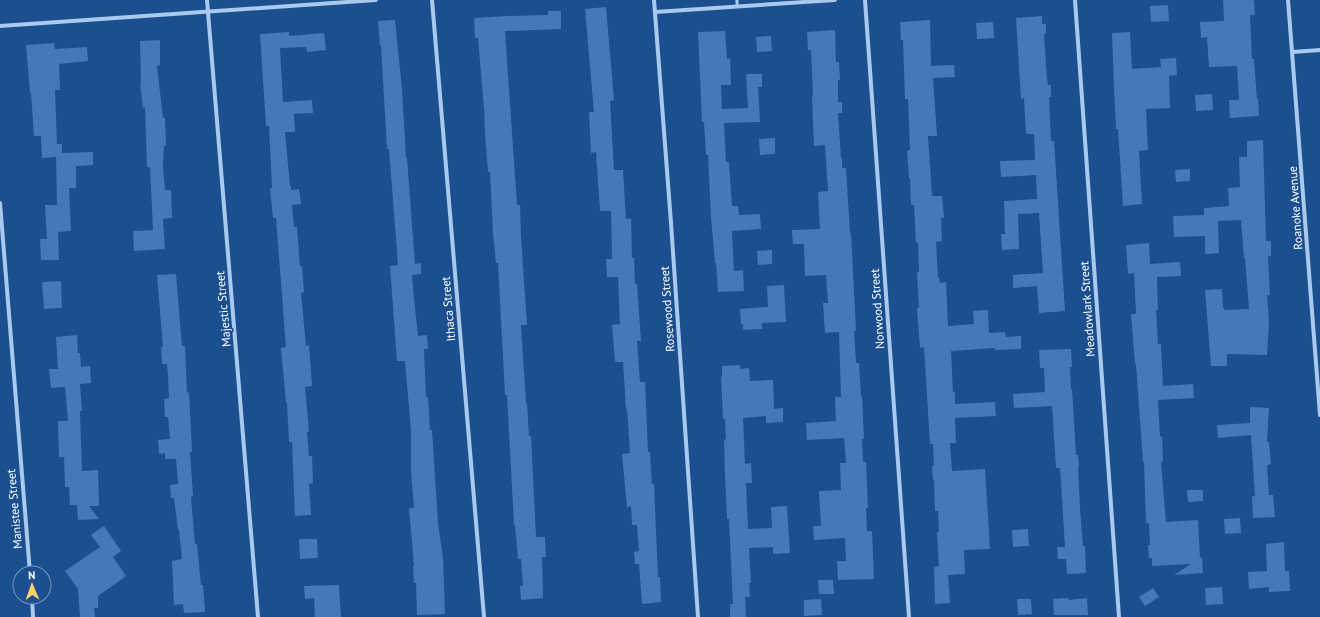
<svg xmlns="http://www.w3.org/2000/svg" width="1320" height="617" font-family="'PT Sans',sans-serif">
  <style>
    .building { fill: #4478b7 }
    .lines { fill: none; stroke-linecap: round; stroke-linejoin: round }
    .service { stroke: #a9c9ee; stroke-width: 3 }
    .minor { stroke: #a9c9ee; stroke-width: 4 }
    .labels { text-anchor: middle; dominant-baseline: central; stroke-width: 3.5; stroke-linejoin: round; paint-order: stroke }
    .street-label { font-size: 12px; fill: #fff; stroke: #1b4f8f }
  </style>
  <rect width="100%" height="100%" fill="#1b4f8f"/>
  <path class="building" d="M1223 0H1254L1255 15H1250L1252 59H1254L1257 99 1258 98 1259 116 1230 118 1229 100H1239L1237 66 1209 67 1207 37 1201 38 1200 22 1224 21Z
    M1168 5 1169 21 1151 22 1150 6Z
    M606 7 614 100 610 101 614 170H623L626 219 631 218 632 258H634L635 284H637L641 341H637L640 382H645L648 452H650L652 484H654L658 577H660L661 602 642 604 639 564H635L634 552 639 551 637 525H632L631 506 627 507 622 454 630 453 627 409H626L623 362H615L612 325 620 324 618 277H607L606 259H612L611 211H600L596 152 591 153 589 112H594L585 9Z
    M548 11H561V29L505 31 517 205H520L521 236 527 325H521L526 403H527L529 436H531L536 537H545L546 557H542L543 598 521 600 520 586H523L521 559H518L515 525H514L507 395H505L498 263H496L493 234 490 172H488L485 133 484 109 478 38H475L474 18 506 16 548 15Z
    M1042 16V24H1046V34H1044L1047 79 1048 85H1051V97H1049L1051 141H1054L1065 311 1039 313 1037 286 1013 288V275L1043 273 1039 213 1018 214 1019 249 1002 250 1001 234H1005L1004 201 1037 199 1036 175 1001 177 1000 161 1035 160 1034 134H1026L1024 98 1021 99 1016 18Z
    M395 20 402 89 406 158H407L415 264 421 263V274L412 275 414 299 418 336 427 335 428 349H424L426 397H428L430 430H432L438 523 443 558 445 614 417 615 416 583H414L413 566H414L409 508H414L411 471V431L405 361H397L390 266 398 265 389 149H387L381 46H380L378 21Z
    M930 20 931 66 954 65 955 77 933 78 937 136H928L932 196H942L944 218H941L942 241 936 242 938 278H939L940 283 946 282 948 326 974 324 973 311 988 310 989 333 1005 332 1006 337 1021 336V349L995 350V348L951 351 953 392H955V404L995 402 996 416 955 418 956 443H950L952 471 985 469 990 549 964 550 965 574 948 575 950 603 935 604 934 567 939 566 937 532H939L938 511H935L934 480H933L932 466H934L933 444H930L924 347 920 348 917 308H919L917 272H919L918 242 916 243 914 205H911L910 178H909L907 151 910 150 908 99H905L903 40H901L900 22Z
    M993 22 994 38 977 39 976 23Z
    M835 30 836 62H839L840 80H838V102H842V113H838L841 158H842V168H846L850 233H851L856 331H854L856 363H859L861 396H862L864 439H862L863 462H866L868 508H866L867 531H872L874 579 838 580 837 561H846L845 538 814 540 813 526H821L819 491 841 490 840 463H846L844 438 807 440 806 423 836 421 835 397H841L839 332 825 333 823 303H828L826 275 805 276 804 244H793L792 230 820 229 818 192 828 191 825 145 814 146 812 96H813L811 50H808L807 32Z
    M725 31 727 59 730 58 731 85H721L722 109 748 108 746 74H762V87H758L760 122 724 123 726 162H729L732 206H738L739 215 760 214 761 229 732 231 734 271 743 270 744 291 718 292 716 263H715L711 217 708 155H706L704 122H702L698 32Z
    M289 32V36L324 33 326 50 307 52 306 47 280 48 283 102 312 100 313 113 294 114 295 132H285L290 186H291V190L299 189 301 204 292 205 294 227H297L300 266H302L304 292 301 293 306 346 309 345 312 386 305 387 309 432H307L309 456H312L313 483 309 484 311 515 295 516 292 442H289L287 403H286L281 348 286 347 276 218H273L270 188H272L269 126H266L260 34Z
    M1130 32 1132 69 1161 67 1160 59 1176 58 1177 75 1169 76 1170 108 1146 109 1148 150 1139 151 1142 204 1123 206 1118 129H1116L1114 88 1112 33Z
    M771 36 772 51 757 52 756 37Z
    M160 40V65L157 66 163 118H165L166 145 164 146 163 166 165 190H171L172 218 163 219 165 249 134 251 133 231 153 230 150 167H147L145 107 143 108 140 84 141 83 140 41Z
    M54 43 55 49 87 47 88 61 59 64 60 90H55L57 144H62V153L93 152V165L76 166V188H69L71 231 58 232 59 260H41L40 239H47L45 205H57L56 157 42 158 41 136H34L31 93H30L26 45Z
    M1212 94 1213 110 1196 111 1195 95Z
    M775 138V154L760 155 759 139Z
    M1263 140 1266 241H1271V256H1268L1270 295H1267L1269 321 1267 355 1227 354V366H1211L1205 290 1222 289 1223 308H1224V310L1249 309 1245 258H1244L1241 220 1218 221 1219 253 1205 254V236L1174 237 1173 216 1204 215V208L1229 206 1228 188 1240 187 1239 157H1247V141Z
    M1190 169V181L1176 182 1175 170Z
    M1149 243 1150 264 1180 262 1181 276 1157 277 1158 310H1156L1158 344H1161L1163 386 1193 384 1194 398 1158 400 1160 437 1162 436 1163 461 1161 462 1166 522 1198 520 1200 558 1202 557 1203 573 1174 575 1191 564 1152 566V558H1149L1148 545H1150L1149 523H1146L1144 462H1143L1136 364H1135L1131 314H1136L1134 273 1128 274 1126 245Z
    M772 250V264L758 265 757 251Z
    M176 274 182 346H185L187 393 189 392 192 452H190L193 496 191 497 195 544H197L201 585H203L205 612 184 613 183 604 174 605 172 561 182 559 179 530H178L174 498H171L170 485 178 484 176 459H165V453L159 454 158 440 170 439 168 417H165L164 399 169 398 168 376 167 364H162L161 347H163L157 275Z
    M61 281 62 308 44 309 42 282Z
    M784 285 786 322 762 323V329L743 330V324L741 325 740 309 768 307 767 286Z
    M77 335 78 353H80L81 367 90 366 91 383 80 384 82 411H80L82 471 98 470 99 506H89L99 519 78 520 77 505H70L69 487H65L64 457H59L58 421H68L65 387 51 388 49 369H58L56 337Z
    M1071 349 1072 367H1070L1071 389H1072L1076 455H1078L1079 467H1078L1080 509 1083 546H1085L1086 573 1067 574 1066 559H1058L1057 547H1065L1060 468H1056L1052 406 1014 408 1013 394 1045 392 1044 368H1040L1039 350Z
    M740 365V369L749 368 750 381 773 380 774 409 783 408V422L766 423V416L743 418 745 464 751 463 752 483H746L748 529 772 528 771 507 787 506 790 553 773 554V547L749 548 751 583H749L750 597H745L746 617H730V604H733L729 519H727L725 475 724 440 726 439 725 419H723L721 377H722V366Z
    M1250 407 1269 408 1267 442H1269L1271 464 1267 465 1269 495H1273L1275 517 1253 518 1252 496H1255L1251 435 1218 438 1217 425 1250 423Z
    M1187 490H1203V501L1188 502Z
    M1240 518 1241 533 1225 534 1224 519Z
    M104 526 121 551 113 557 126 576 98 596V608H94L95 617H80L78 589 65 571 100 547 91 535Z
    M1028 529 1029 546 1013 547 1012 530Z
    M299 539H317L318 558 300 559Z
    M1284 542 1285 571H1289L1290 591 1269 592V587L1249 589 1248 572 1267 571 1266 544Z
    M818 580H833L834 594H819Z
    M339 585 341 617H315L314 598 305 599 304 586Z
    M1222 587 1223 604 1206 605 1205 588Z
    M1153 588 1159 597 1145 606 1139 597Z
    M1068 598 1069 600 1087 598 1088 615H1054L1053 599Z
    M821 599 822 615 804 616V600Z
    M1017 599H1031L1032 614 1018 615Z"/>
  <g class="lines">
    <path class="service" d="M737 0V6"/>
    <path class="minor" d="M207 0 258 617
      M432 0 484 617
      M654 0 671 223 698 617
      M865 0 909 617
      M1075 0 1119 617
      M1288 0 1320 415
      M655 12 835 0
      M0 26 376 0
      M1293 52 1320 50
      M0 203 30 573
      M32 597 33 617"/>
  </g>
  <g class="labels">
    <g class="street-label">
      <text transform="translate(1295 208) rotate(-94)">Roanoke Avenue</text>
      <text transform="translate(223 309) rotate(-95)">Majestic Street</text>
      <text transform="translate(448 309) rotate(-95)">Ithaca Street</text>
      <text transform="translate(667 309) rotate(-94)">Rosewood Street</text>
      <text transform="translate(877 309) rotate(-94)">Norwood Street</text>
      <text transform="translate(1087 309) rotate(-94)">Meadowlark Street</text>
      <text transform="translate(14 509) rotate(-95)">Manistee Street</text>
    </g>
  </g>
  <g transform="translate(32 585) rotate(358)"><circle r="19" fill="#1b4f8f" stroke="#7695bc"/>
  <path d="M0-3L7 15L0 10L-7 15Z" fill="#ffd166"/>
  <text y="-6" font-size="11" font-weight="bold" text-anchor="middle" fill="#ffffff">N</text>
  </g>
</svg>
